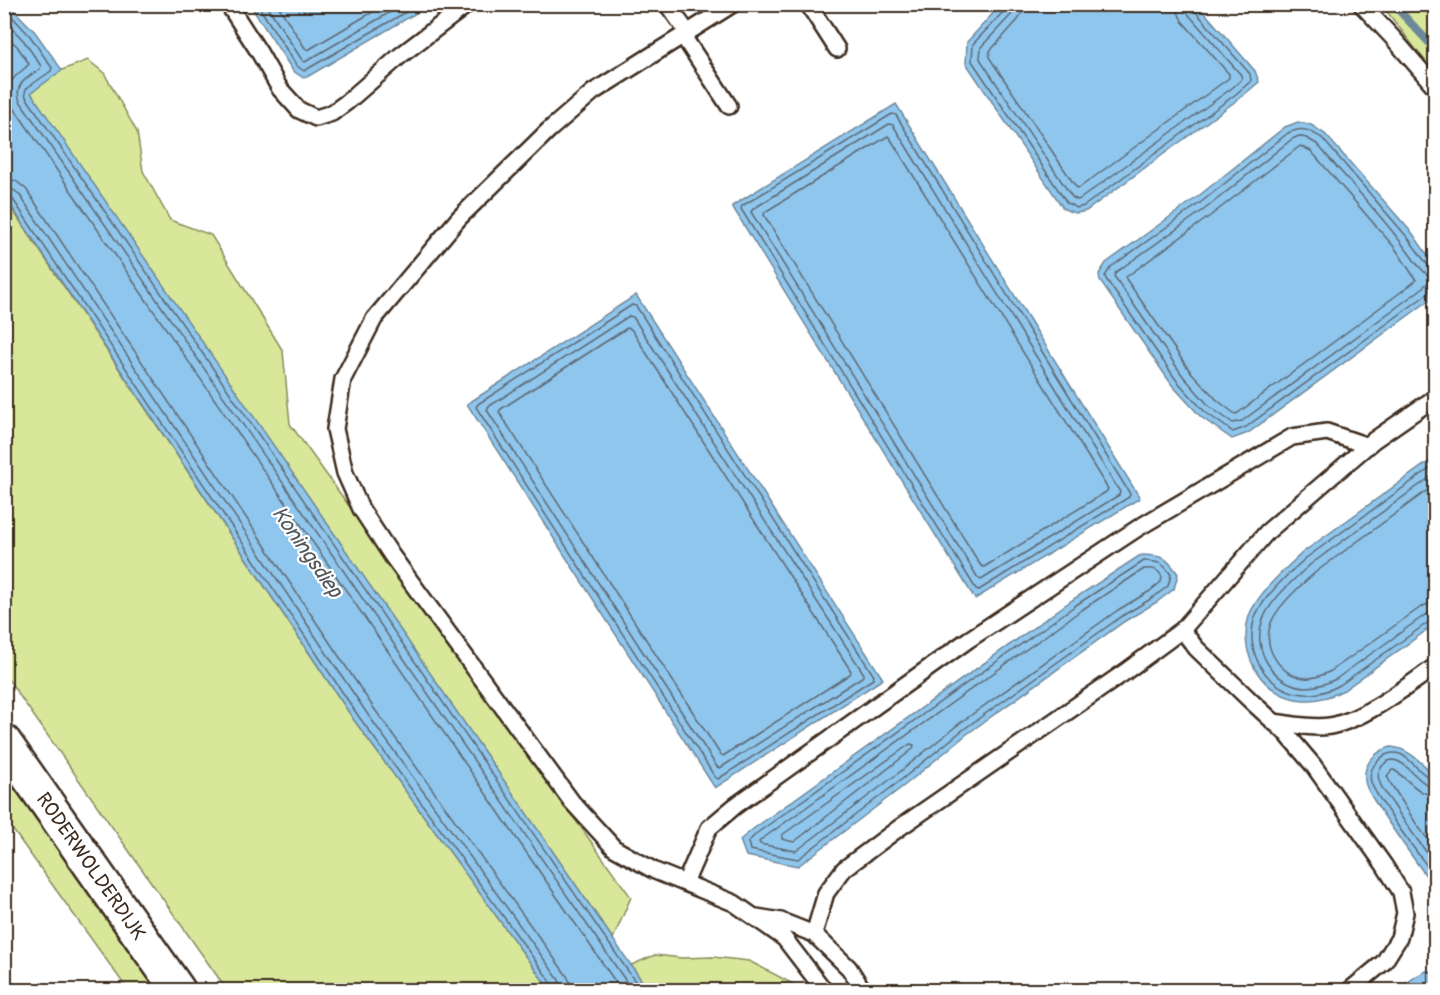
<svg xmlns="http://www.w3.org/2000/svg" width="1440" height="995" font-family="Pangolin,sans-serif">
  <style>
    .green { fill: #d8e79a; stroke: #8a885c; stroke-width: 1.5 }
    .water { fill: #8fc6ed; stroke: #6d889a; stroke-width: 1.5 }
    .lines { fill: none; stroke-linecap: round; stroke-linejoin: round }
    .shore { stroke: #5d6871; stroke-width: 1.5 }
    .stream { stroke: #6d889a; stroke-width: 8 }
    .lane-casing { stroke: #3b2a1e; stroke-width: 20 }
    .secondary-casing { stroke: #3b2a1e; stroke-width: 38 }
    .lane { stroke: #fff; stroke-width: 15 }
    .secondary { stroke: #fff; stroke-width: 33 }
    .labels { text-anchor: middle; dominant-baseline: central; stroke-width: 4.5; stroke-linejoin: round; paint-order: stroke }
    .street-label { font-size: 20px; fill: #3b2a1e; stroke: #fff }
    .water-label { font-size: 21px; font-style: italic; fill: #54595c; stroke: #fff }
  </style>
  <rect width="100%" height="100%" fill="#fff"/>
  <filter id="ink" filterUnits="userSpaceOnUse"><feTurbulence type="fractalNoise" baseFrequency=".0167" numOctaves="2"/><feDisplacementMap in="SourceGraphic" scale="12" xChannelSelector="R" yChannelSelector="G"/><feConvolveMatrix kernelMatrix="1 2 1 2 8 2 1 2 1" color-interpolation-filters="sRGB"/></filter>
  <g filter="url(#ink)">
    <path class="green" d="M1379 5H1435V74L1388 13Z
      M88 60 104 73 137 132 143 171 170 220 211 235 283 351 290 424 631 897 613 939 30 92 62 70Z
      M4 197 354 720 550 990H227L5 675Z
      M4 772H9L167 990H128L5 819Z
      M655 955 682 958 713 957 749 961 799 987 802 990H648L631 965Z"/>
    <path class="water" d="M4 5H9L35 32 62 70 31 93 648 990H550L354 720 5 197Z
      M250 5H423L418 12 307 77H302L293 71Z
      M1003 5H1198L1255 71 1259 82 1240 98 1086 211C1076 214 1072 213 1063 208L966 63 967 42 997 9Z
      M896 104 1140 498 975 599 732 206Z
      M1298 122 1311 125 1325 134 1413 234 1435 266V291L1431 299 1248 433 1232 439 1201 417 1172 385 1100 281 1099 274 1106 263 1196 198 1285 127Z
      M636 295 883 679 715 788 467 404Z
      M1435 457V624L1344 690C1331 696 1319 701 1304 700 1263 698 1237 654 1249 616 1257 594 1285 569 1302 553Z
      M1143 555C1164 556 1166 557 1178 574L1174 589 1157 602 1125 621 967 734 905 785 798 866 746 856 740 840 753 829 1072 600 1139 556Z
      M1391 747C1409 748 1422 764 1435 775V888C1416 862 1397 836 1379 808 1374 800 1365 789 1365 780 1363 763 1376 751 1391 747Z
      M1426 971 1435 972V990H1398L1415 977Z"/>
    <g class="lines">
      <path class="shore" d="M5 4 6 10 30 36 52 68 51 71 27 88 25 92 26 97 641 990
        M257 4 297 66 304 71 413 8 416 4
        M266 4 302 60 305 62 404 4
        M277 4 305 48 308 50 386 4
        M1006 4 1004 11 973 44 972 61 1067 203 1077 208 1084 206 1236 94 1251 81 1250 74 1195 11 1194 4
        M1013 4 1011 15 981 47 980 59 1072 197 1077 200 1080 199 1232 88 1242 79 1241 75 1189 15 1187 10 1186 4
        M1022 4V12L1018 20 990 51 989 57 1076 187 1079 188 1229 78V74L1182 21 1178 12 1177 4
        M4 20 24 41 41 66 40 69C28 77 13 84 20 101L632 990
        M4 34 17 46 29 64C26 68 22 70 18 74 8 82 7 94 12 105L621 990
        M892 114 896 115 1130 494 1129 497 979 590 976 589 741 209 742 206Z
        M889 124 893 125 1120 492 1119 495 981 580 978 578 751 212 753 209Z
        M888 136 890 138 1108 489 1106 492 984 567 981 566 764 215 765 212Z
        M1299 136 1306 138 1317 144C1350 183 1387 221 1416 263 1421 269 1428 275 1431 280L1420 290 1242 421 1233 423 1210 407 1183 376 1114 276 1116 272 1205 209 1292 139Z
        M1300 146 1311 151 1395 248 1416 280 1413 283 1238 413 1235 414 1217 400 1190 371 1126 279V277L1210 216Z
        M4 178 16 181 26 189 373 707 567 976 570 982 571 990
        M4 187 12 189 19 194 366 712 559 980 562 990
        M4 195H9L12 198 359 717 553 985 554 990
        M1436 269 1429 267 1408 238 1322 138C1308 130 1303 126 1288 133L1200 203 1111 267 1105 276 1106 279 1177 381 1205 412 1233 432 1246 427 1426 295 1430 290 1436 289
        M632 305 636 306 874 676 873 679 718 779 715 777 476 407 478 404Z
        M629 316 633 317 864 674 862 677 720 768 717 767 487 410 488 407Z
        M627 328 631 329 851 671 850 674 723 756 720 754 499 412 501 409Z
        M1436 464 1306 558C1290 572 1263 597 1255 617 1243 652 1267 692 1305 694 1318 695 1329 691 1340 685L1430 621 1436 620
        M1436 473 1311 564C1296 577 1270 601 1263 619 1251 649 1273 685 1305 687 1317 687 1326 684 1336 679L1425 615 1436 612
        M1436 484 1317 571C1303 583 1277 606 1271 623 1262 647 1279 675 1305 678 1314 679 1323 675 1331 671L1421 607 1428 604 1436 603
        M1144 561C1159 562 1163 562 1171 575L1168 586 1154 597 1122 616 964 729 901 780 798 859 750 850 748 842 757 833 1076 605Z
        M1144 569C1153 568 1158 569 1162 577L1161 582 1150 591 1118 610 960 723 896 775 796 851 760 844 759 842 762 839 1080 611Z
        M910 744 914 745 913 749 794 842 782 839V835Z
        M1436 779C1419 778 1411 753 1394 753 1387 753 1382 756 1378 761 1372 766 1369 774 1371 782 1374 792 1382 801 1387 810 1402 833 1419 855 1436 878
        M1436 787C1418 786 1408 761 1393 760 1384 760 1376 772 1379 780 1381 789 1388 797 1393 804 1406 825 1421 845 1436 865
        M1436 796C1418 795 1408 779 1394 770H1392L1387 776 1391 784 1417 825 1436 850"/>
      <path class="stream" d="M1393 4 1436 50"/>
      <g class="lane-casing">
        <path id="lane" d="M228 4 259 52 280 89 299 110 316 118 332 113 347 102 401 55 468 4
          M667 4 688 33
          M733 4 593 92 549 130 459 218 374 319 343 379 335 429 345 473 361 509 392 556 572 802 614 848 655 871 734 903 784 938 824 990
          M808 4 837 49
          M1361 4 1393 38 1436 88
          M683 36 729 106
          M1182 630 1196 648 1252 702 1285 732 1313 765 1384 865 1401 892 1405 913 1399 938 1384 962 1350 990
          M1273 722C1291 724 1311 729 1330 726 1364 720 1407 686 1436 666
          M685 883 709 828 735 806 968 640 1138 528 1292 437 1327 432 1368 446
          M757 917 781 921 814 934 849 968 863 990
          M814 934 826 893 844 869 899 828 1125 672 1182 630 1267 532 1374 440 1436 397"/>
      </g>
      <g class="secondary-casing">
        <path id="secondary" d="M4 742 178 990"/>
      </g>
      <use href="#lane" class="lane"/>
      <use href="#secondary" class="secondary"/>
    </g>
  </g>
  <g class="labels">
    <g class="street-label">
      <text transform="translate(91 866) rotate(55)">RODERWOLDERDIJK</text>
    </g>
    <g class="water-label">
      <text transform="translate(307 552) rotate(55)">Koningsdiep</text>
    </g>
  </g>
  <rect width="1440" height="995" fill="none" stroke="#fff" stroke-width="24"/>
  <rect x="12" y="12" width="1416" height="971" fill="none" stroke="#3b2a1e" stroke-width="2" filter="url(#ink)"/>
</svg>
